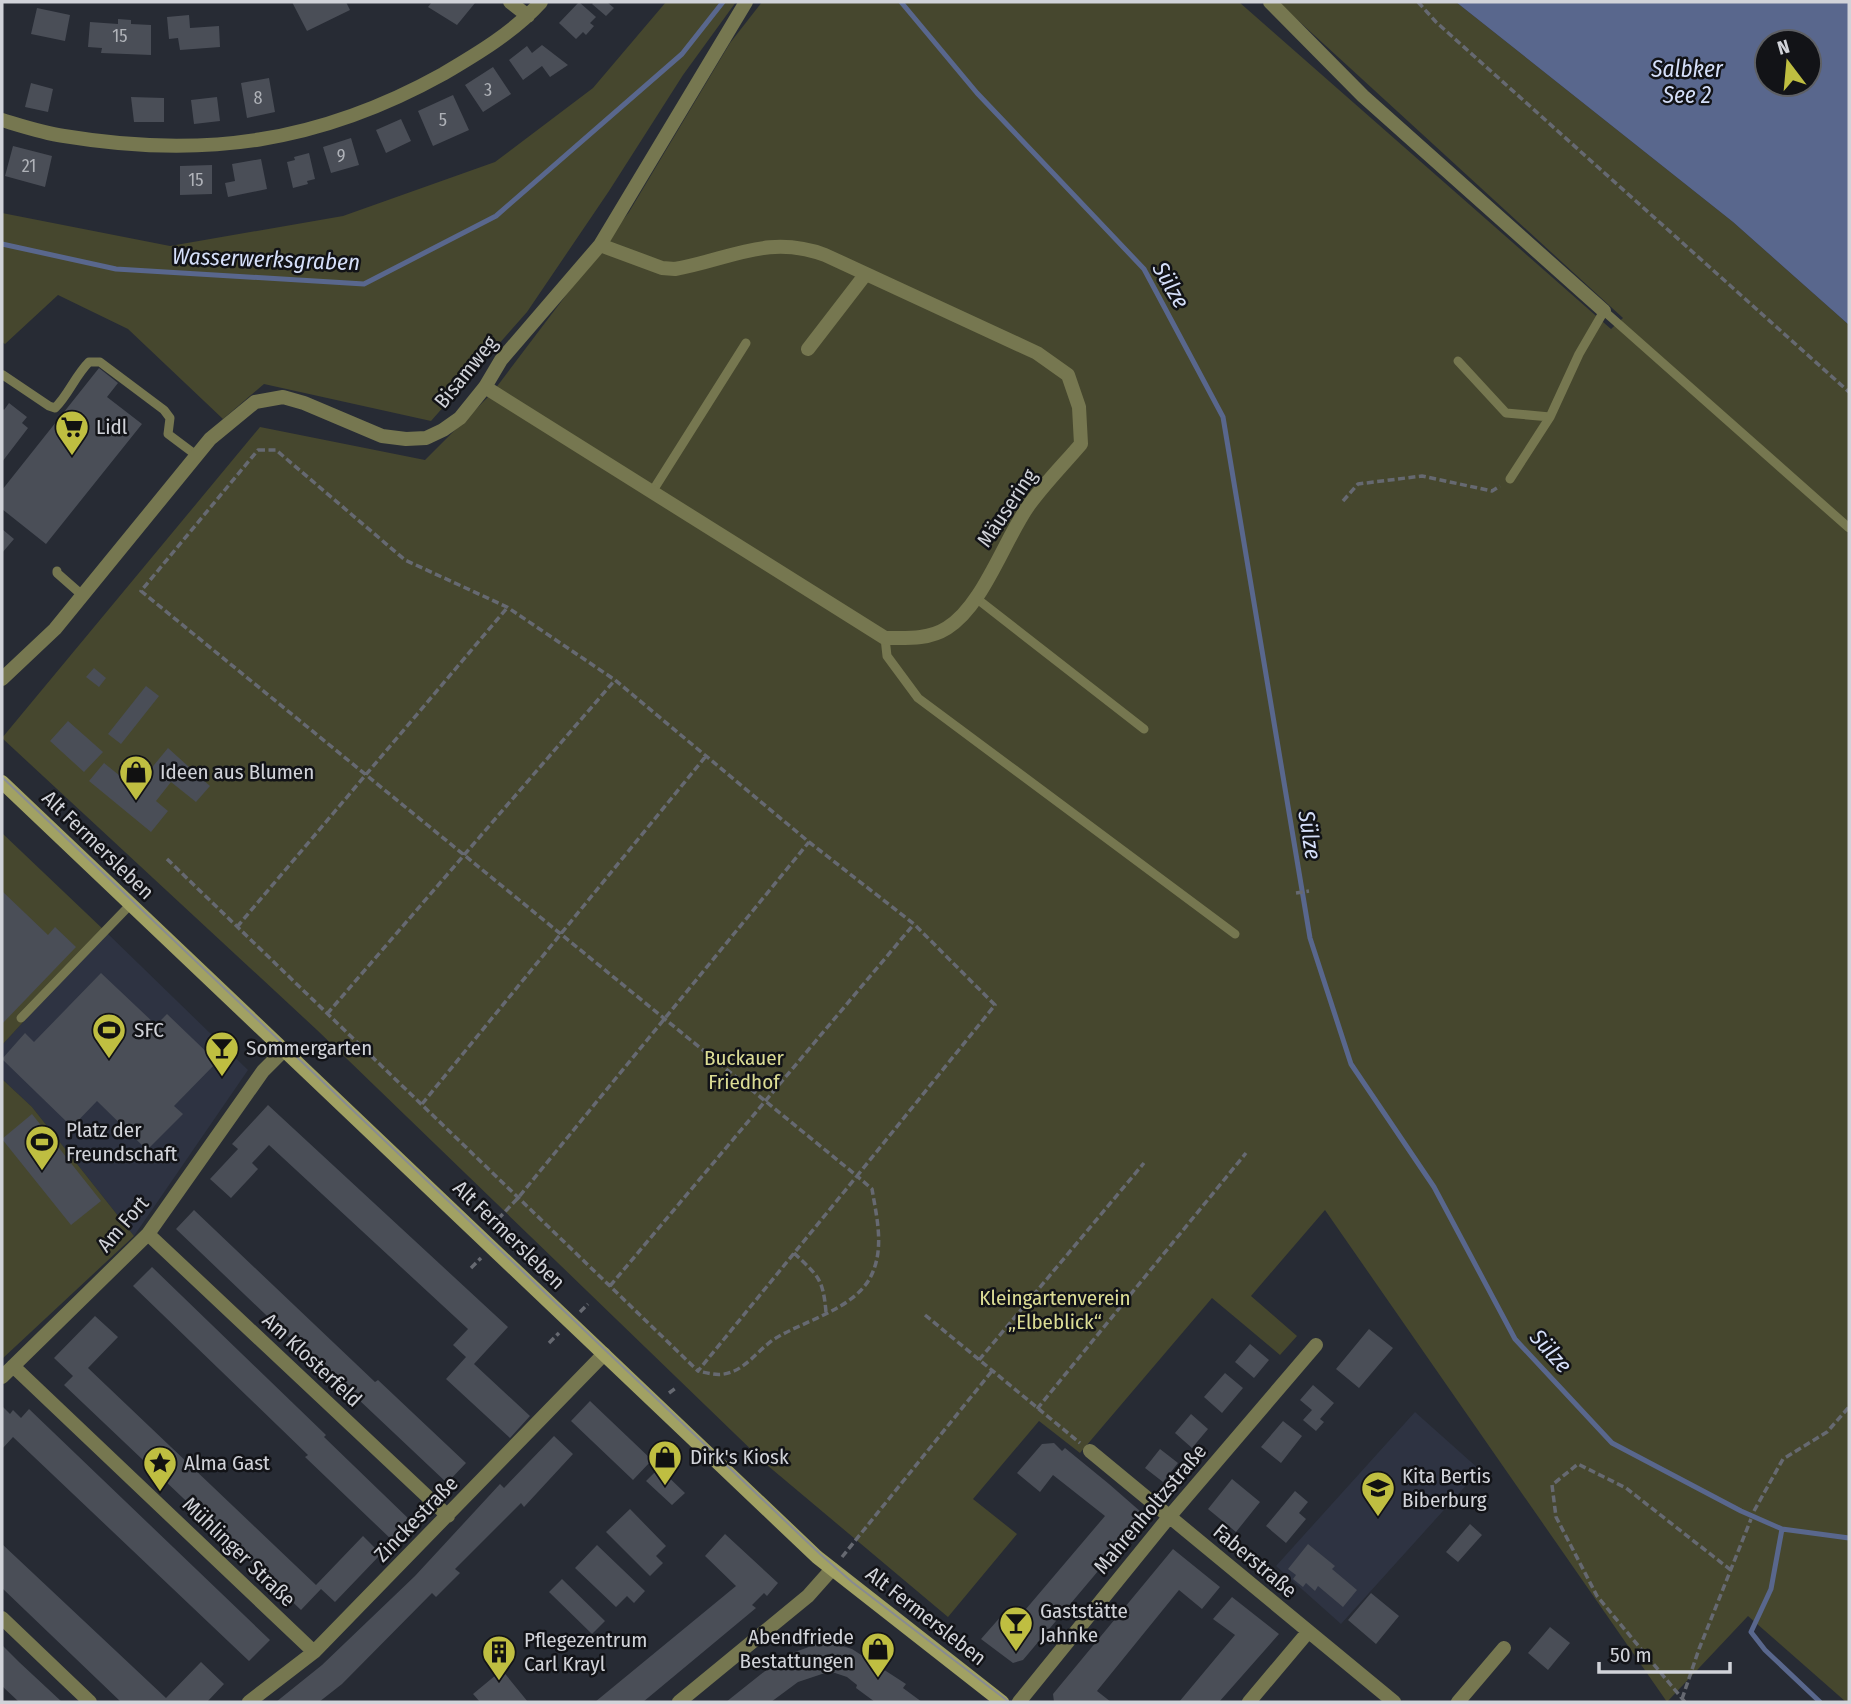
<svg xmlns="http://www.w3.org/2000/svg" width="1851" height="1704" font-family="'Fira Sans Condensed',sans-serif">
  <style>
    .built { fill: #2e3342 }
    .green { fill: #46472e }
    .water { fill: #59678d; fill-rule: evenodd }
    .lines { fill: none; stroke-linecap: round; stroke-linejoin: round }
    .stream { stroke: #59678d; stroke-width: 5 }
    .building { fill: #4a4e57 }
    .path { stroke: #666971; stroke-width: 3.5; stroke-dasharray: 7 3.5; stroke-linecap: butt }
    .lane { stroke: #767750; stroke-width: 9 }
    .street { stroke: #767750; stroke-width: 14 }
    .secondary { stroke: #a1a163; stroke-width: 14 }
    .tram { stroke: #888b92; stroke-width: 2 }
    .labels { text-anchor: middle; dominant-baseline: central; stroke-width: 5; stroke-linejoin: round; paint-order: stroke }
    .number-label { font-size: 18px; fill: #afb2b8 }
    .street-label { font-size: 21px; fill: #d1d3d9; stroke: #121317 }
    .poi-label { font-size: 21px; fill: #d1d3d9; stroke: #121317; text-anchor: start }
    .park-label { font-size: 21px; fill: #dbdc94; stroke: #121317 }
    .water-label { font-size: 23px; font-style: italic; fill: #d5dff9; stroke: #121317 }
  </style>
  <rect width="100%" height="100%" fill="#272b34"/>
  <path class="built" d="M106 932 248 1070 134 1236 32 1107 2 1079V1045Z
    M1415 1412 1480 1470 1341 1624 1276 1566Z"/>
  <path class="green" d="M666 2H736L683 75 609 191 527 312 431 421 264 384 223 419 128 329 58 295 5 344 2 342V213L170 246 343 216 495 162 593 88Z
    M762 2H1239L1611 329 1623 318 1278 2H1456L1733 222 1849 325V1702H1846L1748 1616 1667 1702 1325 1210 1251 1296 1297 1336 1280 1355 1212 1298 1080 1453 1039 1421 973 1499 1017 1534 948 1617 767 1465 317 1030 2 738 260 427 425 460 492 393 629 212 730 43Z
    M2 833 106 932 2 1045Z
    M2 1079 32 1107 134 1236 2 1359Z"/>
  <path class="water" d="M1456 2H1849V325L1733 222ZM1767 42H1809V84H1767Z"/>
  <g class="lines">
    <path class="stream" d="M901 2 977 93 1144 269 1223 417 1310 938 1351 1064 1434 1187 1515 1339 1612 1443 1741 1511 1782 1529 1849 1538
      M2 244 116 269 364 284 496 216 682 54 723 2
      M1782 1529 1771 1589 1751 1632 1765 1650 1820 1702"/>
  </g>
  <path class="building" d="M292 2H346L350 10 307 31Z
    M432 2H473L475 3 457 25 428 7Z
    M579 2 596 17 590 23 594 26 586 35 583 32 576 39 559 23Z
    M594 2H607L614 8 606 16 592 4Z
    M37 8 70 15 65 41 31 34Z
    M189 15 190 28 219 26 220 47 180 50 178 38 169 39 167 17Z
    M118 19 131 20V24L151 25V55L101 53 102 48 88 47 90 22 118 24Z
    M542 45 568 65 550 77 542 66 523 80 509 60 527 46 532 53Z
    M493 67 511 94 483 112 465 85Z
    M269 78 275 112 247 118 241 83Z
    M31 83 53 89 48 112 25 107Z
    M453 95 469 130 433 146 418 111Z
    M131 97 164 98V122H134Z
    M217 97 220 121 194 124 191 100Z
    M401 119 411 141 386 153 376 130Z
    M351 138 359 165 331 173 323 147Z
    M13 146 52 156 45 187 5 176Z
    M309 153 315 179 307 181 308 184 293 188 287 162 295 160 294 157Z
    M261 159 267 189 228 197 225 183 235 181 232 164Z
    M212 165V194L180 195V166Z
    M99 368 118 383 107 397 142 424 46 544 2 509V490Z
    M9 403 27 417 22 423 28 428 2 462V408L4 410Z
    M2 529 14 539 2 553Z
    M94 668 106 678 99 687 86 677Z
    M146 686 159 696 121 744 108 734Z
    M68 721 103 752 84 772 50 741Z
    M168 748 210 786 196 802 171 782 156 801 168 811 151 832 89 781 104 763 135 788Z
    M2 891 48 935 55 927 76 947 2 1024Z
    M101 973 156 1025 167 1014 217 1062 174 1106 183 1114 147 1150 97 1101 72 1127 2 1059 25 1033 34 1042Z
    M268 1105 508 1327 474 1364 530 1416 510 1438 446 1379 466 1357 453 1345 468 1329 269 1145 252 1163 258 1169 231 1198 210 1179 238 1149 232 1144Z
    M32 1114 101 1201 71 1225 2 1139Z
    M194 1210 375 1382 378 1380 466 1463 447 1483 358 1399 356 1401 176 1229Z
    M152 1267 326 1435 324 1437 412 1522 393 1541 305 1457 308 1455 133 1286Z
    M95 1316 118 1337 88 1368 316 1585 363 1536 381 1554 335 1602 321 1589 301 1610 64 1385 73 1376 54 1358Z
    M1369 1329 1393 1348 1359 1388 1336 1369Z
    M1250 1344 1269 1360 1254 1378 1235 1362Z
    M1225 1373 1243 1388 1222 1413 1204 1397Z
    M1313 1385 1334 1403 1320 1419 1324 1422 1316 1431 1303 1420 1312 1410 1300 1400Z
    M590 1401 652 1460 633 1480 571 1421Z
    M2 1406 10 1414 13 1410 21 1418 29 1409 270 1640 249 1661 13 1437 2 1449Z
    M1191 1414 1208 1429 1192 1448 1175 1433Z
    M1283 1421 1302 1436 1281 1463 1261 1447Z
    M554 1436 573 1454 524 1507 521 1503 455 1569 460 1573 436 1597 432 1593 342 1684 319 1702H276L322 1665 415 1576 500 1484 504 1488Z
    M1054 1443 1062 1451 1065 1448 1109 1484 1141 1512 1142 1519 1023 1660 1013 1663 981 1639 1003 1614 1014 1623 1105 1516 1053 1475 1040 1492 1017 1473 1042 1444Z
    M1160 1449 1178 1463 1163 1482 1145 1468Z
    M659 1468 685 1493 672 1505 646 1481Z
    M1232 1479 1260 1502 1236 1532 1208 1509Z
    M1295 1491 1308 1502 1299 1513 1306 1519 1286 1543 1266 1526Z
    M630 1509 666 1546 656 1556 663 1563 650 1576 606 1532Z
    M1470 1524 1482 1535 1458 1562 1446 1552Z
    M725 1534 778 1583 767 1596 764 1593 752 1605 756 1608 643 1702H595L736 1586 705 1556Z
    M2 1544 166 1698 201 1662 224 1684 207 1702H121L2 1588Z
    M1308 1544 1335 1566 1332 1569 1357 1590 1343 1607 1318 1586 1315 1591 1306 1583 1303 1587 1293 1579 1296 1575 1288 1569Z
    M597 1545 645 1591 634 1603 627 1596 616 1607 575 1568Z
    M1173 1549 1220 1587 1202 1609 1179 1590 1097 1691 1111 1702H1054L1053 1694Z
    M562 1579 605 1621 592 1634 549 1592Z
    M1371 1593 1399 1616 1376 1644 1348 1620Z
    M1232 1597 1279 1634 1219 1702H1179L1235 1635 1213 1619Z
    M1550 1627 1570 1643 1548 1670 1528 1653Z
    M817 1644H836L852 1649 906 1684 903 1688 922 1702H875L856 1688 857 1685 847 1677 835 1673 822 1674 798 1682 771 1702H726L784 1656Z
    M2 1645 19 1662 62 1702H19L2 1686Z
    M502 1670 528 1702H480L473 1694Z"/>
  <g class="lines">
    <path class="path" d="M1418 2 1436 22 1849 392
      M258 450H276L405 560 507 607 615 680 809 842 914 924 995 1005 857 1176 141 591Z
      M1343 501 1358 484 1422 476 1492 491 1500 486
      M167 859 698 1371 857 1176 872 1189C877 1219 885 1250 870 1278 853 1309 806 1320 776 1338 761 1347 750 1364 734 1371 721 1377 711 1374 698 1371
      M1296 893 1309 891
      M237 927 507 608
      M327 1014 615 680
      M422 1104 706 756
      M498 1219 518 1198 809 842
      M794 1253C818 1276 823 1278 826 1312
      M471 1268 481 1258
      M610 1286 914 924
      M580 1312 588 1304
      M925 1315 1080 1443
      M549 1343 559 1333
      M979 1360 1144 1163
      M669 1393 676 1388
      M1037 1409 1246 1153
      M1754 1511 1783 1459 1827 1432 1849 1407
      M842 1557 992 1371
      M1682 1699 1699 1649 1751 1519
      M1685 1702 1597 1596 1556 1517 1552 1485 1578 1464 1626 1488 1732 1571"/>
    <path class="lane" d="M1458 361 1506 413 1550 417
      M2 376 3 375 49 406 55 408C69 394 75 376 89 362H100L164 410 170 418 168 434 196 455
      M1510 479 1550 417 1579 354 1604 311 1849 528
      M652 492 746 343
      M57 571V573L82 595
      M976 598 1144 729
      M885 638 887 656 918 698 1235 934
      M21 1018 130 905"/>
    <path class="street" d="M510 2 528 16
      M1270 2 1363 96 1604 311
      M2 120C22 126 43 133 64 136 203 159 319 143 443 74 477 54 514 32 541 2
      M808 349 865 275
      M485 387 885 638C906 638 928 640 947 628 983 606 1004 540 1029 505 1045 483 1064 464 1081 444L1079 407 1068 375 1037 353 825 255C768 234 731 259 675 269L662 268 600 245
      M2 679 55 629 210 439 255 402 283 397 304 403 382 436 406 439 426 438 443 430 460 418 485 387 501 360 600 245 746 2
      M148 1234 448 1516
      M13 1366 314 1652
      M2 1377 148 1234 263 1071 284 1050
      M1090 1451 1394 1702
      M2 1618 90 1702
      M249 1702 314 1652 604 1354
      M679 1702 808 1596 832 1569
      M1019 1702 1169 1517 1316 1345
      M1249 1702 1308 1632
      M1458 1702 1504 1648"/>
    <path class="secondary" d="M2 782 817 1557 1002 1702"/>
    <path class="tram" d="M2 777 820 1554 852 1582 1009 1702"/>
  </g>
  <defs>
    <g id="supermarket-pin" transform="scale(1.75)"><path d="M0 17L-7.5 6A9.5 9.5 0 1 1 7.5 6Z" fill="#bfbe41" stroke="#121317"/><path d="M-6-5.5h2.5l.6 2H6L4.5 2H-2.5L-4.4-4H-6ZM-1.5 3.2a1.3 1.3 0 1 0 .1 0ZM3 3.2a1.3 1.3 0 1 0 .1 0Z" fill="#111"/></g>
    <g id="shop-pin" transform="scale(1.75)"><path d="M0 17L-7.5 6A9.5 9.5 0 1 1 7.5 6Z" fill="#bfbe41" stroke="#121317"/><path d="M-5-2.5h2.3a2.7 3.5 0 0 1 5.4 0H5L5.5 6h-11ZM-1.5-2.5h3a1.5 2.3 0 0 0-3 0Z" fill="#111"/></g>
    <g id="stadium-pin" transform="scale(1.75)"><path d="M0 17L-7.5 6A9.5 9.5 0 1 1 7.5 6Z" fill="#bfbe41" stroke="#121317"/><path d="M0-5a6.5 5 0 1 0 0 10a6.5 5 0 1 0 0-10ZM-3.5-1.8h7v3.6h-7Z" fill="#111"/></g>
    <g id="bar-pin" transform="scale(1.75)"><path d="M0 17L-7.5 6A9.5 9.5 0 1 1 7.5 6Z" fill="#bfbe41" stroke="#121317"/><path d="M-6-5H6L.8 .8V4.5H3.5V6h-7V4.5H-.8V.8Z" fill="#111"/></g>
    <g id="sight-pin" transform="scale(1.75)"><path d="M0 17L-7.5 6A9.5 9.5 0 1 1 7.5 6Z" fill="#bfbe41" stroke="#121317"/><path d="M0-6L1.8-2.2L6-1.7L2.9 1.2L3.7 5.4L0 3.3L-3.7 5.4L-2.9 1.2L-6-1.7L-1.8-2.2Z" fill="#111"/></g>
    <g id="school-pin" transform="scale(1.75)"><path d="M0 17L-7.5 6A9.5 9.5 0 1 1 7.5 6Z" fill="#bfbe41" stroke="#121317"/><path d="M0-5L7-2L0 1L-7-2ZM-4 1L0 2.5L4 1V4Q0 6-4 4Z" fill="#111"/></g>
    <g id="building-pin" transform="scale(1.75)"><path d="M0 17L-7.5 6A9.5 9.5 0 1 1 7.5 6Z" fill="#bfbe41" stroke="#121317"/><path d="M-4-6H4V6H1V3H-1V6H-4ZM-2.5-4.3h1.7v1.8h-1.7ZM.8-4.3h1.7v1.8H.8ZM-2.5-1h1.7V.8h-1.7ZM.8-1h1.7V.8H.8Z" fill="#111"/></g>
  </defs>
  <g fill-rule="evenodd">
    <use href="#supermarket-pin" x="72" y="427"/>
    <use href="#shop-pin" x="136" y="772"/>
    <use href="#stadium-pin" x="109" y="1030"/>
    <use href="#bar-pin" x="222" y="1048"/>
    <use href="#stadium-pin" x="42" y="1142"/>
    <use href="#shop-pin" x="665" y="1457"/>
    <use href="#sight-pin" x="160" y="1463"/>
    <use href="#school-pin" x="1378" y="1488"/>
    <use href="#bar-pin" x="1016" y="1623"/>
    <use href="#shop-pin" x="878" y="1649"/>
    <use href="#building-pin" x="499" y="1652"/>
  </g>
  <g class="labels">
    <g class="number-label">
      <text x="120" y="36">15</text>
      <text x="488" y="90">3</text>
      <text x="258" y="98">8</text>
      <text x="443" y="120">5</text>
      <text x="341" y="156">9</text>
      <text x="29" y="166">21</text>
      <text x="196" y="180">15</text>
    </g>
    <g class="street-label">
      <text transform="translate(466 372) rotate(-51)">Bisamweg</text>
      <text transform="translate(1007 508) rotate(-56)">Mäusering</text>
      <text transform="translate(98 845) rotate(44)">Alt Fermersleben</text>
      <text transform="translate(123 1224) rotate(-49)">Am Fort</text>
      <text transform="translate(509 1235) rotate(44)">Alt Fermersleben</text>
      <text transform="translate(312 1360) rotate(43)">Am Klosterfeld</text>
      <text transform="translate(1150 1509) rotate(-50)">Mahrenholtzstraße</text>
      <text transform="translate(416 1519) rotate(-46)">Zinckestraße</text>
      <text transform="translate(239 1552) rotate(44)">Mühlinger Straße</text>
      <text transform="translate(1255 1561) rotate(40)">Faberstraße</text>
      <text transform="translate(926 1616) rotate(38)">Alt Fermersleben</text>
    </g>
    <g class="poi-label">
      <text x="96" y="427">Lidl</text>
      <text x="160" y="772">Ideen aus Blumen</text>
      <text x="134" y="1030">SFC</text>
      <text x="246" y="1048">Sommergarten</text>
      <text x="66" y="1130">Platz der<tspan x="66" dy="24">Freundschaft</tspan></text>
      <text x="690" y="1457">Dirk's Kiosk</text>
      <text x="184" y="1463">Alma Gast</text>
      <text x="1402" y="1476">Kita Bertis<tspan x="1402" dy="24">Biberburg</tspan></text>
      <text x="1040" y="1611">Gaststätte<tspan x="1040" dy="24">Jahnke</tspan></text>
      <text x="854" y="1637" text-anchor="end">Abendfriede<tspan x="854" dy="24">Bestattungen</tspan></text>
      <text x="524" y="1640">Pflegezentrum<tspan x="524" dy="24">Carl Krayl</tspan></text>
    </g>
    <g class="park-label">
      <text x="744" y="1058">Buckauer<tspan x="744" dy="24">Friedhof</tspan></text>
      <text x="1055" y="1298">Kleingartenverein<tspan x="1055" dy="24">„Elbeblick“</tspan></text>
    </g>
    <g class="water-label">
      <text x="1687" y="69">Salbker<tspan x="1687" dy="26">See 2</tspan></text>
      <text transform="translate(266 259) rotate(2)">Wasserwerksgraben</text>
      <text transform="translate(1171 285) rotate(60)">Sülze</text>
      <text transform="translate(1310 835) rotate(81)">Sülze</text>
      <text transform="translate(1551 1351) rotate(48)">Sülze</text>
    </g>
  </g>
  <rect width="1851" height="1704" fill="none" stroke="#d1d3d9" stroke-width="7"/>
  <g transform="translate(1788 63) rotate(344)"><circle r="33" fill="#121317" stroke="#5e6065" stroke-width="2"/>
  <path d="M0-5L12 26L0 18L-12 26Z" fill="#bfbe41"/>
  <text y="-10" font-size="19" font-weight="bold" text-anchor="middle" fill="#d1d3d9">N</text>
  </g>
  <path d="M1599 1662v10h131v-10" fill="none" stroke="#d1d3d9" stroke-width="3.5"/>
  <text x="1610" y="1662" font-size="21" fill="#d1d3d9" stroke="#121317" stroke-width="5" paint-order="stroke">50 m</text>
</svg>
